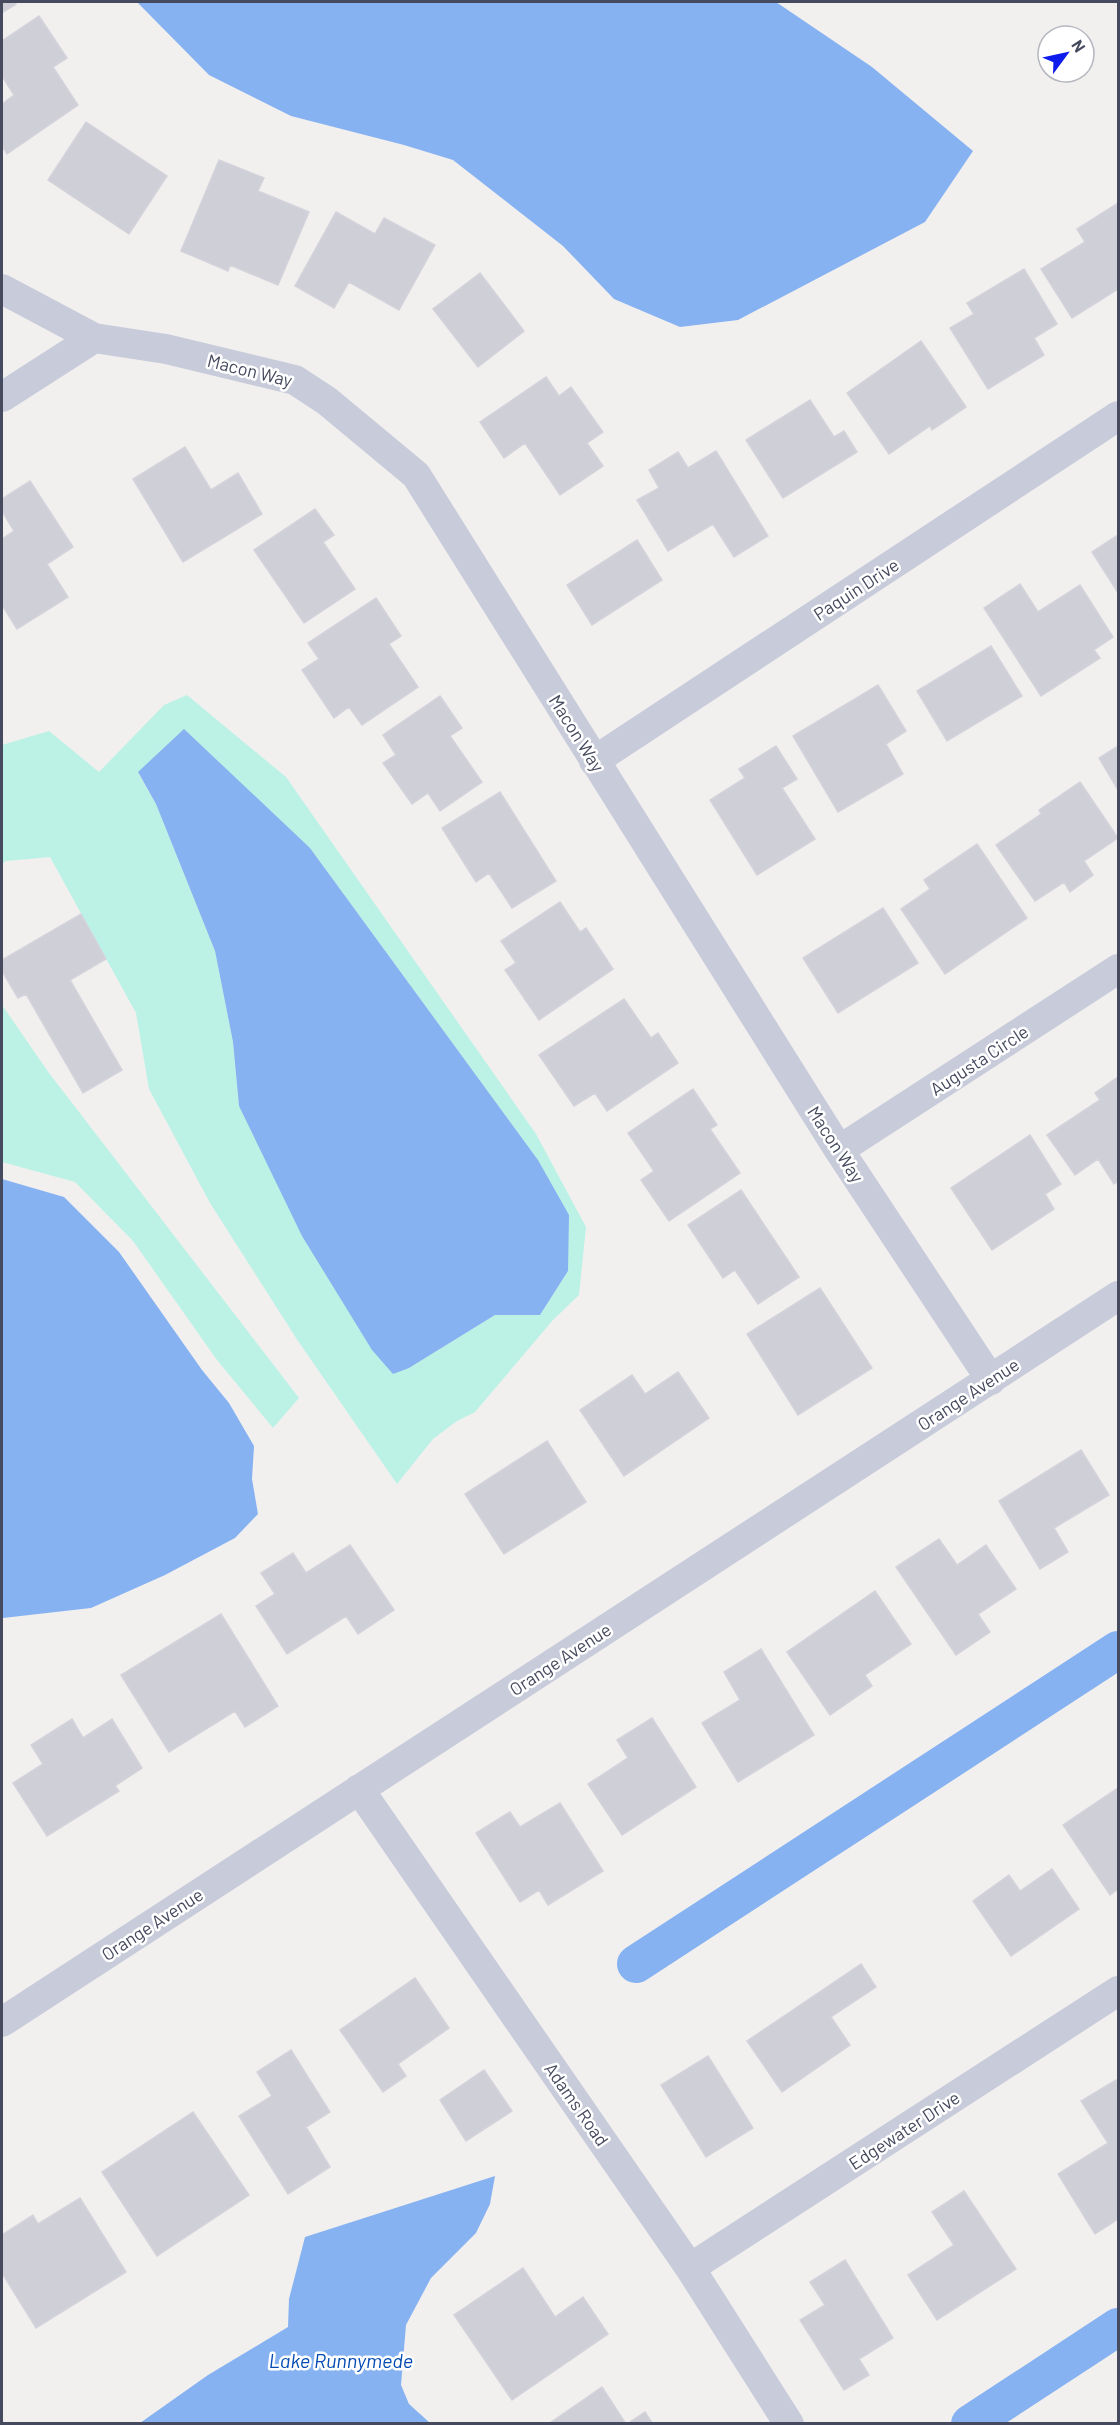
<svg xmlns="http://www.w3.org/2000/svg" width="1120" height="2425" font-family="Barlow,sans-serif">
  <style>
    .green { fill: #bbf2e5; fill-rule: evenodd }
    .water { fill: #86b2f1 }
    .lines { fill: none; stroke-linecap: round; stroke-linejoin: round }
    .canal { stroke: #86b2f1; stroke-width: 38 }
    .building { fill: #cfcfd7; stroke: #d4d3db; stroke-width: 1.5 }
    .minor { stroke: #c8cbda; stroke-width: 30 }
    .labels { text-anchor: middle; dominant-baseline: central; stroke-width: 5; stroke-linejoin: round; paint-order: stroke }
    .street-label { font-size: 18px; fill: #464a5e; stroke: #fff }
    .water-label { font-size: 20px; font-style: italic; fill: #044cb3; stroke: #fff }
  </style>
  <rect width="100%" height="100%" fill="#f2f0ef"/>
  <path class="green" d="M187 695 286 777 536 1134 586 1227 579 1295 553 1320 475 1412 457 1421 433 1439 397 1484 298 1341 210 1203 149 1089 136 1013 50 857 6 861 2 864V745L49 731 99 772 164 705ZM138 773 310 848 538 1160 568 1215V1271L540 1315H495L409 1368 239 1106 233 1042 215 951 156 804Z
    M2 1005 49 1073 299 1398 273 1428 217 1360 133 1241 75 1182 2 1162Z"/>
  <path class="water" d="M137 2H776L872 67 973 151 925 222 738 320 680 327 614 299 563 246 453 160 404 145 291 116 209 75Z
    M184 729 310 848 538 1160 569 1215 568 1271 540 1315H495L409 1368 393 1374 372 1350 302 1236 239 1106 233 1042 215 951 156 804 138 772Z
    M2 1179 64 1197 119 1252 202 1370 229 1403 254 1446 252 1479 258 1514 235 1538 165 1575 91 1608 3 1618 2 1617Z
    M495 2176 490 2204 476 2233 431 2278 406 2325 401 2385 409 2404 430 2423H140L208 2375 288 2327 289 2299 305 2237Z"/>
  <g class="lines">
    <path class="canal" d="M636 1964 1118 1650
      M970 2424 1118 2327"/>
  </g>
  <path class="building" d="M2 2H14L16 4 2 13Z
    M39 16 67 58 53 67 78 105 7 154 2 146V104L14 95 2 76V41Z
    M86 122 167 176 129 234 48 180Z
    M219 160 264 178 258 191 309 212 278 285 230 265 228 271 181 251Z
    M1118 203V289L1072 318 1041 269 1085 242 1077 229Z
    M336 212 375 234 384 218 435 245 399 310 349 282 334 308 295 286Z
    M1024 269 1057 324 1034 338 1044 355 988 389 950 328 974 314 967 303Z
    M480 273 524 331 478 367 433 309Z
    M921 341 966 407 932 430 930 426 889 454 847 393Z
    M546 377 559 396 571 387 603 432 587 443 603 466 560 495 525 443 504 458 480 422Z
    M810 400 834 437 844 431 857 452 783 498 746 440Z
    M185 447 211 490 238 473 262 514 183 562 133 479Z
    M716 451 768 536 734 557 713 524 668 551 637 500 659 488 649 470 678 452 688 468Z
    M30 481 73 547 47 564 68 597 17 629 2 605V539L14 531 2 511V499Z
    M315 509 334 535 323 542 355 589 304 623 254 550Z
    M1118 535V593L1092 552Z
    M637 540 662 580 592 625 567 585Z
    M1020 584 1038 612 1080 585 1113 637 1094 650 1100 658 1041 696 984 608Z
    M376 598 401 636 389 644 418 687 362 725 349 707 334 718 302 670 319 659 308 643Z
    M991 646 1022 696 947 741 917 691Z
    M878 685 906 731 886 744 903 774 838 812 793 736Z
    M440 696 462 728 450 736 482 782 440 811 428 793 412 804 383 763 396 755 383 735Z
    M776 746 797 779 782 788 815 839 757 875 710 800 745 778 739 769Z
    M1118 746V790L1099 758Z
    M1080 782 1118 838 1084 861 1093 875 1070 892 1064 882 1035 901 996 845 1041 814 1039 810Z
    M500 792 556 881 512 908 489 873 476 882 442 828Z
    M977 844 1027 918 945 974 901 909 930 889 924 880Z
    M560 902 580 932 586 928 613 969 539 1020 505 970 516 963 501 941Z
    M883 908 918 963 838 1013 803 958Z
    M81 914 106 959 70 980 122 1070 83 1093 26 994 18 998 2 971V960Z
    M624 999 651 1038 658 1033 678 1063 607 1111 595 1093 574 1106 539 1055Z
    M1118 1077V1181L1114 1184 1098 1159 1075 1175 1047 1135 1100 1100 1095 1093Z
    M693 1089 717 1125 710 1129 740 1173 669 1221 641 1180 654 1171 628 1133Z
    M1030 1135 1061 1184 1045 1194 1054 1209 992 1250 951 1188Z
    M741 1190 799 1277 758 1304 735 1270 723 1278 688 1225Z
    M820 1288 872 1368 798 1415 747 1334Z
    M678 1372 709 1418 624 1476 580 1410 632 1375 645 1394Z
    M547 1441 586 1502 504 1554 465 1494Z
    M1081 1450 1109 1495 1054 1528 1068 1552 1040 1569 999 1501Z
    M939 1539 957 1565 986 1545 1016 1589 978 1614 990 1632 956 1655 896 1567Z
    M350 1545 394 1610 358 1634 346 1616 287 1654 256 1606 275 1594 261 1573 293 1553 306 1573Z
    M875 1591 911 1644 865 1675 872 1686 830 1715 787 1652Z
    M221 1614 278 1706 245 1727 235 1711 169 1752 121 1675Z
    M761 1649 814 1735 738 1782 702 1723 740 1700 724 1672Z
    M652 1718 696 1787 622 1835 588 1784 628 1758 617 1740Z
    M72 1719 83 1738 112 1719 142 1768 115 1786 119 1791 47 1836 13 1783 43 1764 31 1745Z
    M1118 1788V1889L1110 1895 1063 1825Z
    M560 1803 603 1871 548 1905 539 1890 520 1902 476 1833 510 1812 520 1827Z
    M1052 1869 1079 1909 1011 1956 973 1901 1009 1875 1020 1891Z
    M861 1964 876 1987 831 2017 850 2045 782 2092 747 2041Z
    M415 1978 449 2028 398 2064 406 2076 383 2092 340 2030Z
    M291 2050 330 2112 306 2127 330 2167 288 2194 239 2116 272 2096 257 2072Z
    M708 2056 753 2128 706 2157 661 2085Z
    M484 2070 512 2111 466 2141 440 2100Z
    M1116 2080 1118 2084V2219L1095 2234 1058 2174 1108 2143 1081 2101Z
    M193 2112 249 2195 157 2256 102 2172Z
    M964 2191 1016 2269 937 2320 908 2275 954 2245 932 2212Z
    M80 2198 126 2272 36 2328 2 2273V2235L33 2215 38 2224Z
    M845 2260 893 2338 859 2359 869 2375 844 2390 800 2320 825 2305 810 2282Z
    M523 2268 555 2317 583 2297 608 2334 512 2400 454 2315Z
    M602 2387 626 2424H550V2423Z
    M645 2412 653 2424H627Z"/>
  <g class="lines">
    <path class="minor" d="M2 289 94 338 166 349 295 380 327 401 416 475 839 1150 991 1380
      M2 397 94 338
      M594 761 1118 416
      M839 1150 1118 969
      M359 1789 690 2268 789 2424
      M2 2022 1118 1296
      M690 2268 1118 1991"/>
  </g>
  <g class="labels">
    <g class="street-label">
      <text transform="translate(250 370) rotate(14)">Macon Way</text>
      <text transform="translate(856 589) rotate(-33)">Paquin Drive</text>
      <text transform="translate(577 733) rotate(58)">Macon Way</text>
      <text transform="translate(979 1060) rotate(-33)">Augusta Circle</text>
      <text transform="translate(836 1144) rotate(57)">Macon Way</text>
      <text transform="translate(968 1394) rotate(-33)">Orange Avenue</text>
      <text transform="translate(560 1659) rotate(-33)">Orange Avenue</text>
      <text transform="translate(152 1924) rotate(-33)">Orange Avenue</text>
      <text transform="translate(577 2104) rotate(55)">Adams Road</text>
      <text transform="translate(904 2130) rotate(-33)">Edgewater Drive</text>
    </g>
    <g class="water-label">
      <text x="341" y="2360">Lake Runnymede</text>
    </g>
  </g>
  <rect width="1120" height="2425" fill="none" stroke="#464a5e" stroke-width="6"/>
  <g transform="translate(1066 54) rotate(57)"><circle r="28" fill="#ffffff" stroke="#b5b7bf" stroke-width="1.5"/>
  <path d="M0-4.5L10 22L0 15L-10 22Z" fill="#0e1bed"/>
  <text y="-9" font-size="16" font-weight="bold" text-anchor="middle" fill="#464a5e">N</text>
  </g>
</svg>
